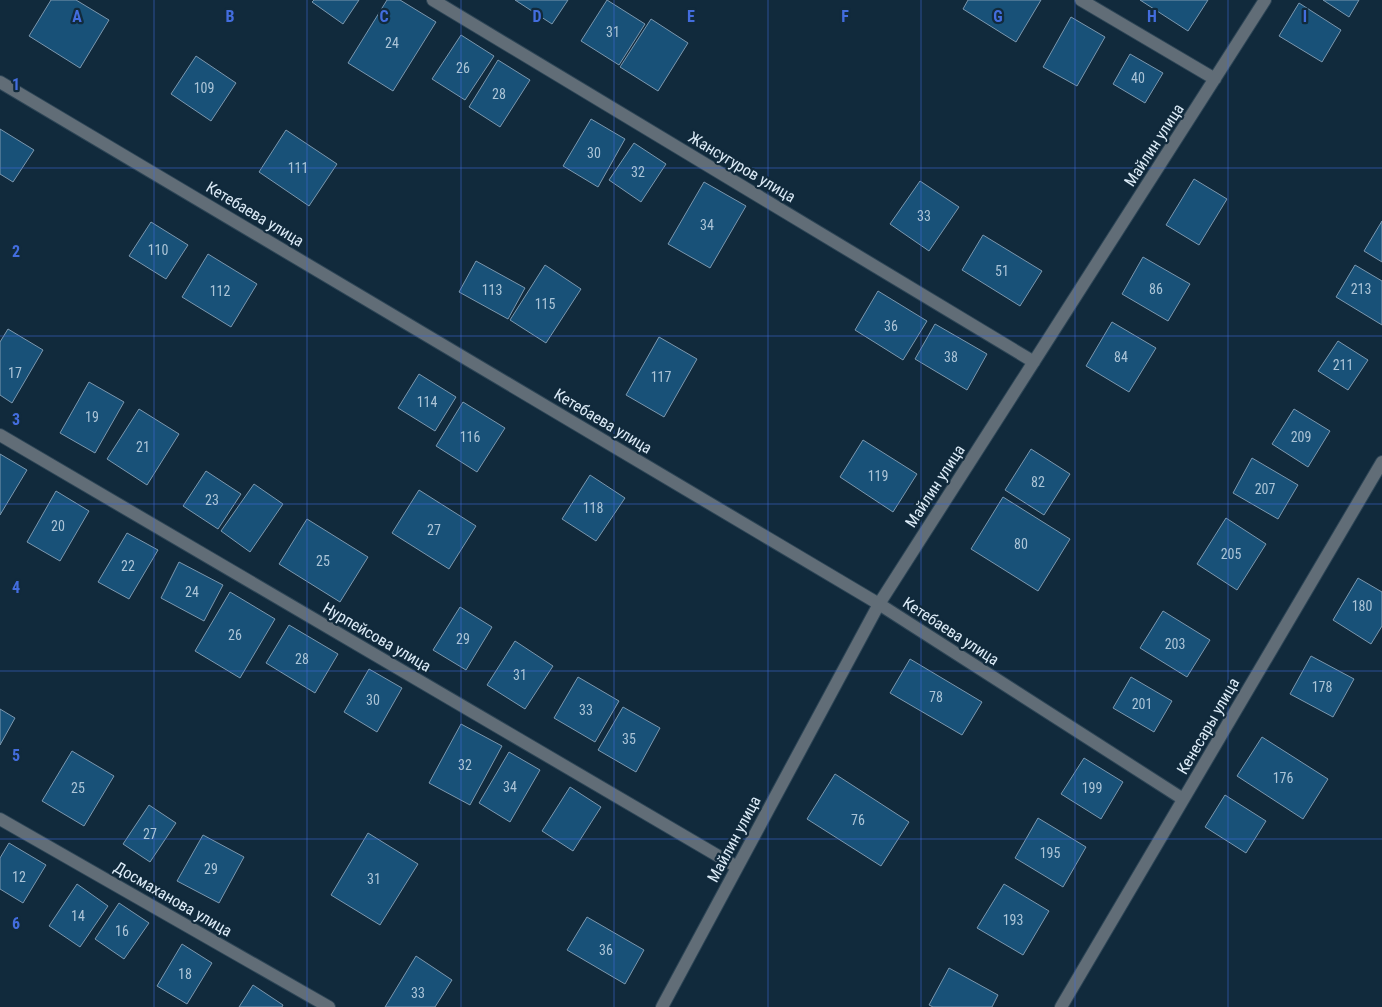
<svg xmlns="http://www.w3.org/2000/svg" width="1382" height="1007" font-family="'Roboto Condensed',sans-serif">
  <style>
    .building { fill: #185178; stroke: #7b97ae }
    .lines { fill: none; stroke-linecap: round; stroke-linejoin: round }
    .street-casing { stroke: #2d4556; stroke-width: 14 }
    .street { stroke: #616d77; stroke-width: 12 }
    .grid { fill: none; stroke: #436dde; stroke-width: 1; stroke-opacity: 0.55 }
    .labels { text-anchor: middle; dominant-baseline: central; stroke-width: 4.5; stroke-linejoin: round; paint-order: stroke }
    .number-label { font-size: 14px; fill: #abc4d7 }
    .street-label { font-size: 16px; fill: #dcebf7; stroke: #112a3c }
    .grid-label { font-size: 16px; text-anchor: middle; font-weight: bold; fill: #436dde; stroke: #112a3c; stroke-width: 4.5; stroke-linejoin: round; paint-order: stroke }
  </style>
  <rect width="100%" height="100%" fill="#112a3c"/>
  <path class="building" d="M51 0H76L109 20 80 68 29 36Z
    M314 0H359L343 24 312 2Z
    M387 0H400L436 22 393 91 348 63Z
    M515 0H568L552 24Z
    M607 0 645 24 619 65 581 41Z
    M968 0H1041L1016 42 963 9Z
    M1140 0H1208L1188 31Z
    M1323 0H1359L1349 17Z
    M1299 3 1341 30 1322 62 1279 36Z
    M1071 17 1105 37 1077 86 1043 67Z
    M651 19 688 43 658 91 620 67Z
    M461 35 494 56 465 100 432 79Z
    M1130 54 1163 73 1145 103 1113 84Z
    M196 56 236 83 211 121 171 94Z
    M498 60 530 80 500 127 469 107Z
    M591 119 625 139 598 187 563 166Z
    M0 129 34 150 13 182 0 174Z
    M286 130 337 164 309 206 259 172Z
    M634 143 666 164 641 202 609 180Z
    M1194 179 1227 199 1199 245 1166 225Z
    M920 181 959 207 929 251 890 224Z
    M704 182 746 206 710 268 668 244Z
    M1382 221V262L1364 251Z
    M151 222 188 245 166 279 129 256Z
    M983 235 1042 271 1020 306 962 270Z
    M208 254 257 284 231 327 182 297Z
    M1143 257 1190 284 1168 321 1122 294Z
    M476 261 525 288 508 319 459 292Z
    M545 265 581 289 546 343 510 320Z
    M1355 265 1382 281V325L1336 297Z
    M878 291 927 321 903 360 855 330Z
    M1112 322 1156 348 1129 392 1086 366Z
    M935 324 987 354 967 390 915 359Z
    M8 329 43 350 12 403 0 395V342Z
    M659 337 697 359 664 417 626 395Z
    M1338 341 1368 360 1348 390 1318 371Z
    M419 374 456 397 435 431 398 408Z
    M89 382 124 402 95 453 60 433Z
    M463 402 505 428 477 472 436 446Z
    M139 409 179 434 147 485 107 459Z
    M1294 409 1330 431 1308 467 1272 444Z
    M863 440 917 474 893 512 840 477Z
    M1031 449 1070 474 1044 515 1005 490Z
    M0 454 27 470 0 515Z
    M1252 458 1298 485 1278 519 1233 493Z
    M206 471 241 494 218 529 183 506Z
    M590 475 625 498 596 541 562 519Z
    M254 484 283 504 250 552 221 531Z
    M419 490 476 526 449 569 392 533Z
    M56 491 89 511 60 561 27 542Z
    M1003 497 1070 539 1038 591 971 549Z
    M1226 518 1266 544 1237 590 1197 564Z
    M307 519 368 557 340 602 279 564Z
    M127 533 158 550 129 599 98 582Z
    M179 562 223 585 204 621 161 598Z
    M1358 578 1382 592V626L1371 644 1333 620Z
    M230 592 275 619 240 678 195 651Z
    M460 607 492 627 466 670 433 650Z
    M1163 611 1210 640 1187 677 1140 648Z
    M289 625 338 654 315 693 266 663Z
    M515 641 553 666 525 709 487 685Z
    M1311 656 1354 679 1333 717 1290 694Z
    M910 659 982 702 962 735 890 693Z
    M369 669 402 688 377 732 344 712Z
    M578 677 619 701 595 742 554 718Z
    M1131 677 1172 701 1154 732 1113 708Z
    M623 707 660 728 636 772 598 750Z
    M0 709 15 718 0 745Z
    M461 724 502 746 470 805 429 783Z
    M1262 737 1328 779 1303 819 1237 776Z
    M72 751 114 776 84 826 42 801Z
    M509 752 540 770 510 822 479 803Z
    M1084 758 1123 782 1101 819 1061 794Z
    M835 774 909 822 881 866 807 819Z
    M570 787 601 807 573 851 542 831Z
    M1225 795 1266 821 1246 853 1205 827Z
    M149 805 176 823 150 862 123 844Z
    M1038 818 1086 847 1063 887 1015 858Z
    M368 833 418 864 380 925 331 895Z
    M203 835 244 857 219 903 177 881Z
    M9 843 46 865 23 903 0 889V858Z
    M77 884 108 906 80 947 49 926Z
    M1004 884 1049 911 1023 955 977 928Z
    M119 903 149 923 124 959 95 939Z
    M587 917 644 950 625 984 567 950Z
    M182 944 212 963 187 1004 157 986Z
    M416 956 452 980 435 1007H385Z
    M949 968 998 995 992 1007H933L929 1005Z
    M253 985 283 1005 282 1007H239Z"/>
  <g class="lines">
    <g class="street-casing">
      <path id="street" d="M433 0 1034 362
        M1081 0 1215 79
        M0 82 879 604 1183 799
        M0 435 737 867
        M0 819 329 1007
        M662 1007 879 604 1265 0
        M1061 1007 1382 462"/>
    </g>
    <use href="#street" class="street"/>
  </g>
  <path class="grid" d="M154 0V1007M307 0V1007M461 0V1007M614 0V1007M768 0V1007M921 0V1007M1075 0V1007M1228 0V1007M0 168H1382M0 336H1382M0 504H1382M0 671H1382M0 839H1382"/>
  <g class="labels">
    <g class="number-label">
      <text x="613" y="32">31</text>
      <text x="392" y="43">24</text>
      <text x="463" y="68">26</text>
      <text x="1138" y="78">40</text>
      <text x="204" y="88">109</text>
      <text x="499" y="94">28</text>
      <text x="594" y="153">30</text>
      <text x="298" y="168">111</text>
      <text x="638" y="172">32</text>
      <text x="924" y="216">33</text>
      <text x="707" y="225">34</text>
      <text x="158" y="250">110</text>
      <text x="1002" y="271">51</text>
      <text x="1156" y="289">86</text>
      <text x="1361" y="289">213</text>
      <text x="492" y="290">113</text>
      <text x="220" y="291">112</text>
      <text x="545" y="304">115</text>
      <text x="891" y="326">36</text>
      <text x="951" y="357">38</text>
      <text x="1121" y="357">84</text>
      <text x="1343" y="365">211</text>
      <text x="15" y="373">17</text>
      <text x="661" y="377">117</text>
      <text x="427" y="402">114</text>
      <text x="92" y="417">19</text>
      <text x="470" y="437">116</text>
      <text x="1301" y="437">209</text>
      <text x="143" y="447">21</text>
      <text x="878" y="476">119</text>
      <text x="1038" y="482">82</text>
      <text x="1265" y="489">207</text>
      <text x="212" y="500">23</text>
      <text x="593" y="508">118</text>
      <text x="58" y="526">20</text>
      <text x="434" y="530">27</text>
      <text x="1021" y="544">80</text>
      <text x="1231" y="554">205</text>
      <text x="323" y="561">25</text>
      <text x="128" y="566">22</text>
      <text x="192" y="592">24</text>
      <text x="1362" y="606">180</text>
      <text x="235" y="635">26</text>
      <text x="463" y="639">29</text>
      <text x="1175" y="644">203</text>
      <text x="302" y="659">28</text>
      <text x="520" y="675">31</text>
      <text x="1322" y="687">178</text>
      <text x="936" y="697">78</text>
      <text x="373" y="700">30</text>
      <text x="1142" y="704">201</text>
      <text x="586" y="710">33</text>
      <text x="629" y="739">35</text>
      <text x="465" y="765">32</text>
      <text x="1283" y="778">176</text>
      <text x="510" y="787">34</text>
      <text x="78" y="788">25</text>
      <text x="1092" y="788">199</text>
      <text x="858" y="820">76</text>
      <text x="150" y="834">27</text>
      <text x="1050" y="853">195</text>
      <text x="211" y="869">29</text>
      <text x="19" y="877">12</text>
      <text x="374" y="879">31</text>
      <text x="78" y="916">14</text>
      <text x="1013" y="920">193</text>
      <text x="122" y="931">16</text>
      <text x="606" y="950">36</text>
      <text x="185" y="974">18</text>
      <text x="418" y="993">33</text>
    </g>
    <g class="street-label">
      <text transform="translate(1154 145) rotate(-57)">Майлин улица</text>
      <text transform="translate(742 167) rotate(31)">Жансугуров улица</text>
      <text transform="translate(255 214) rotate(31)">Кетебаева улица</text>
      <text transform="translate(603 421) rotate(31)">Кетебаева улица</text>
      <text transform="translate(935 486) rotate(-57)">Майлин улица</text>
      <text transform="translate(951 631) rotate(33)">Кетебаева улица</text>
      <text transform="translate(377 637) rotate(30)">Нурпейсова улица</text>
      <text transform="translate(1208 726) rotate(-60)">Кенесары улица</text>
      <text transform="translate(734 839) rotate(-62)">Майлин улица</text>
      <text transform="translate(173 899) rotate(30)">Досмаханова улица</text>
    </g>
  </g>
  <g class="grid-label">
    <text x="77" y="22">A</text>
    <text x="230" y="22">B</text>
    <text x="384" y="22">C</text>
    <text x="537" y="22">D</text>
    <text x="691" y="22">E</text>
    <text x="845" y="22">F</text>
    <text x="998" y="22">G</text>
    <text x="1152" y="22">H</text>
    <text x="1305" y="22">I</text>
    <text x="16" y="90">1</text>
    <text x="16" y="257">2</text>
    <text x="16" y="425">3</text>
    <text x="16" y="593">4</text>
    <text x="16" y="761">5</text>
    <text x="16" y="929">6</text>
  </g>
</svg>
